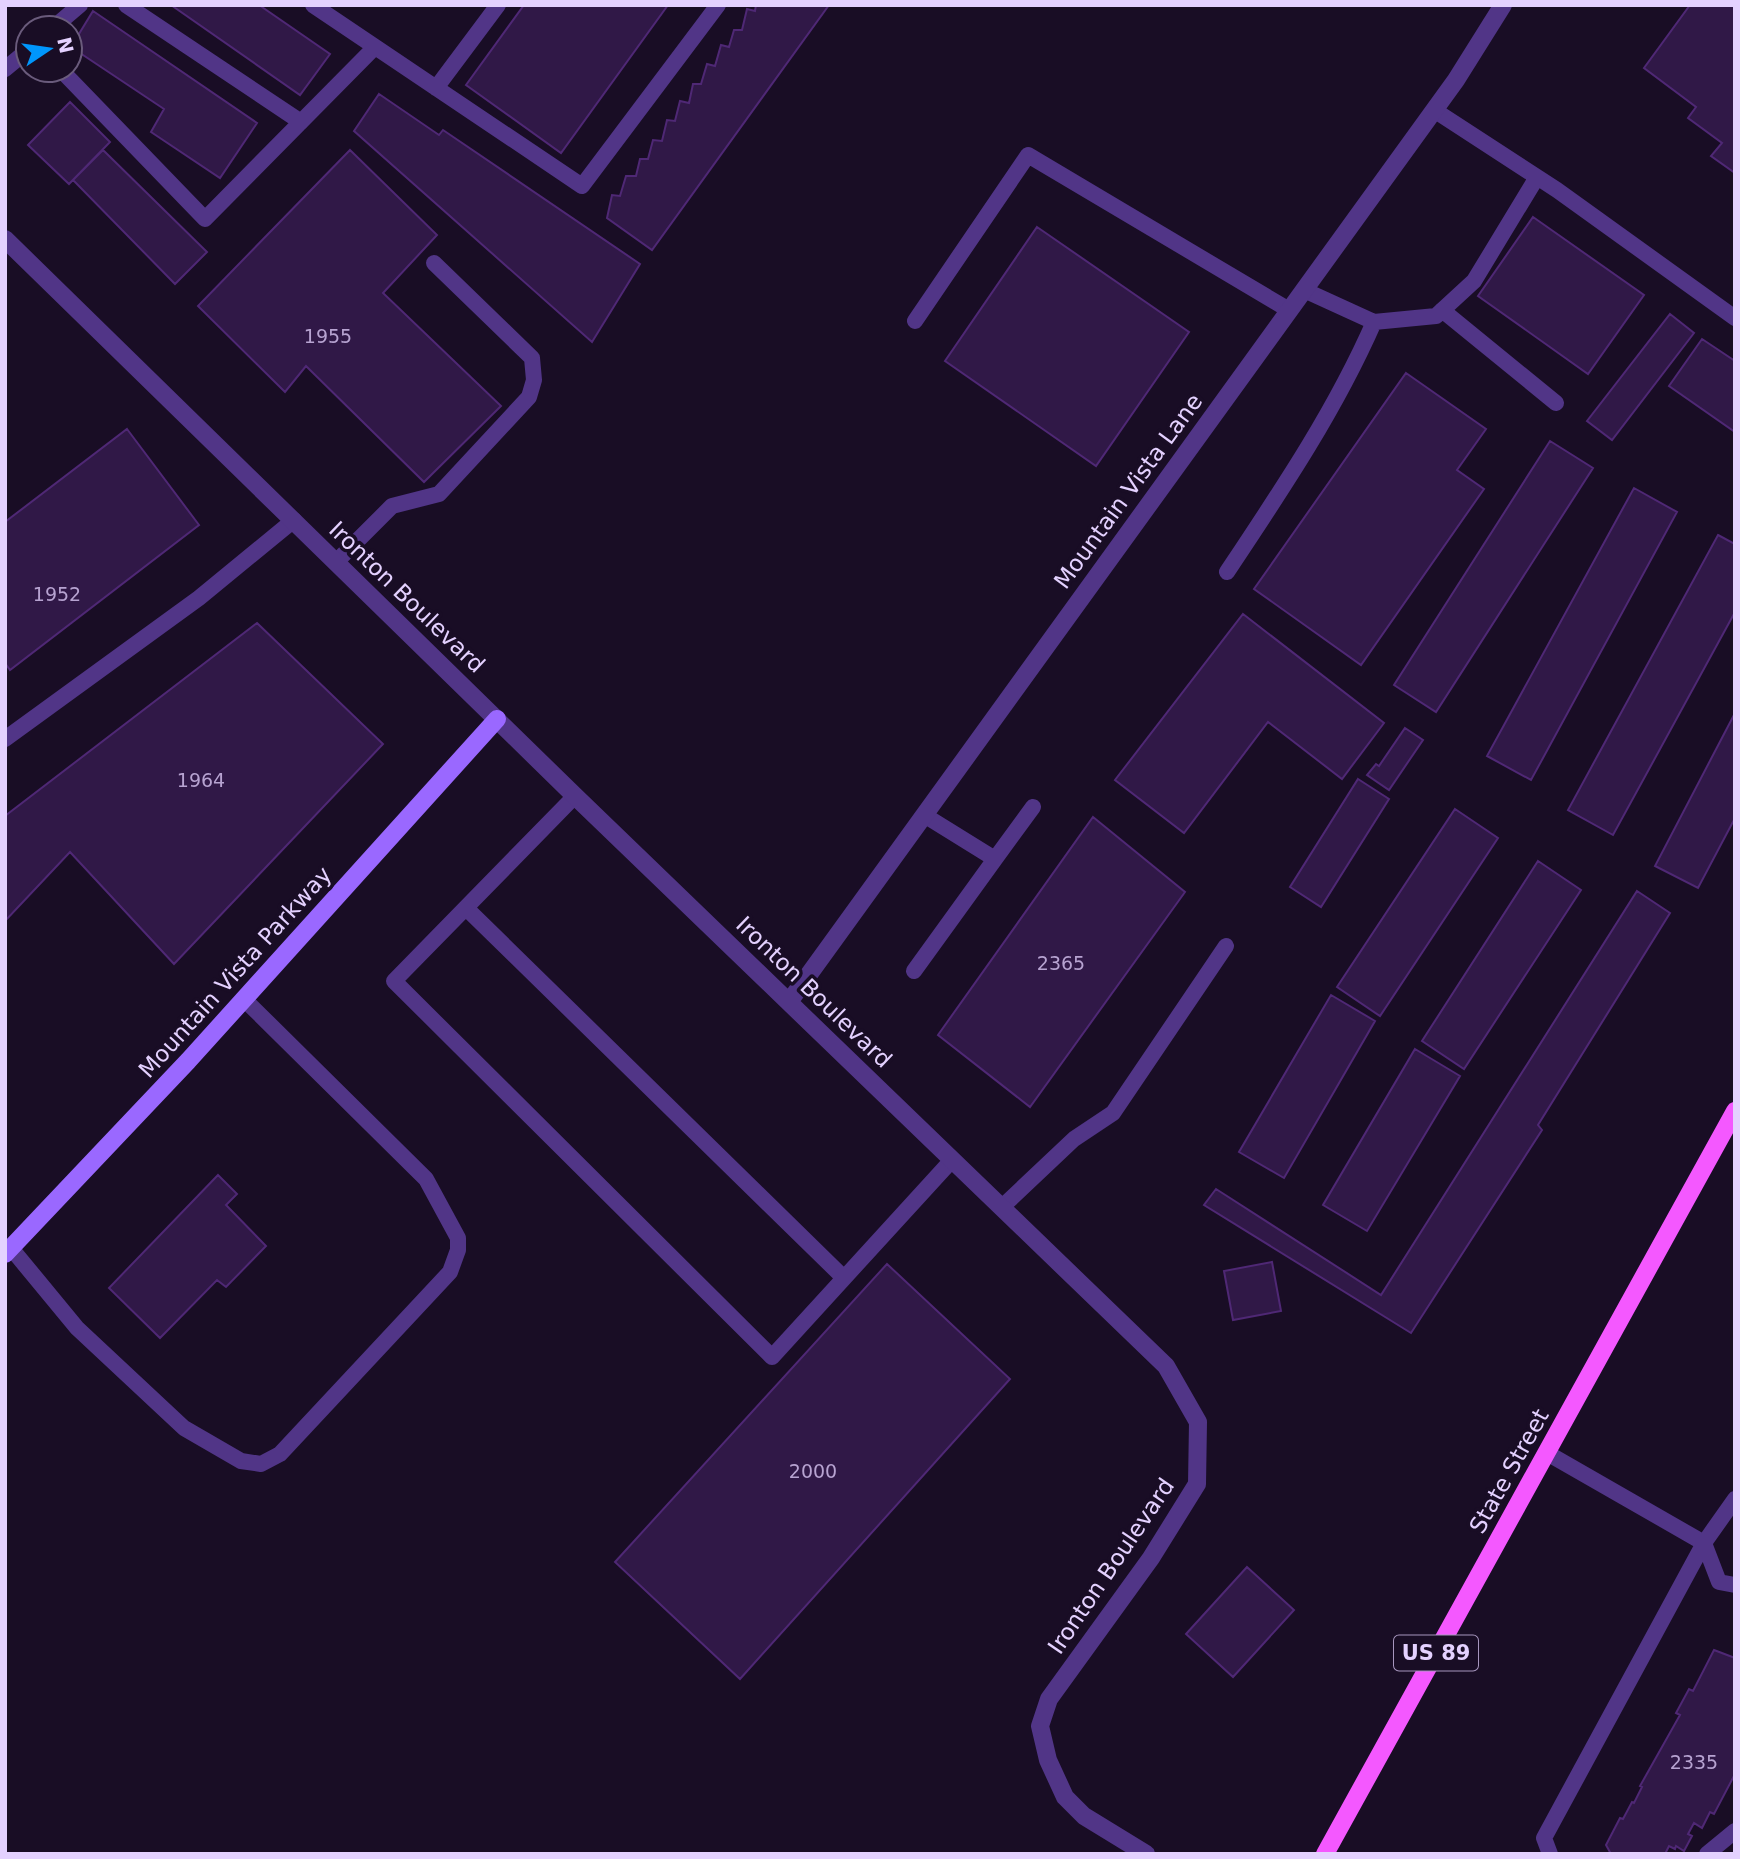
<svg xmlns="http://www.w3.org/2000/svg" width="1740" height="1859" font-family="'DejaVu Sans',sans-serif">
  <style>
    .building { fill: #301847; stroke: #4f2875; stroke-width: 2 }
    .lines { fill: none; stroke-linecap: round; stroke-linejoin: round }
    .lane { stroke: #513587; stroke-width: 16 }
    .street { stroke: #513587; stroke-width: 18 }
    .secondary { stroke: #9a68ff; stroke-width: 18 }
    .primary { stroke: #f458ff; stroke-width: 18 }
    .labels { text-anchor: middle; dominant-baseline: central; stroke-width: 7; stroke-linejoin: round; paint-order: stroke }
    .number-label { font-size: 19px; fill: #b7a3d1 }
    .shield { fill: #190d25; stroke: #a796be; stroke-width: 2 }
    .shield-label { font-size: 21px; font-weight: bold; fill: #e4d1ff }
    .street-label { font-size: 23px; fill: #e4d1ff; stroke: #190d25 }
  </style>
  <rect width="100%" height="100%" fill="#190d25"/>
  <path class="building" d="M171 5H259L330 54 300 95Z
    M524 5H668L561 153 466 85Z
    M756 5H829L652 250 607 218 612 195 620 196 626 176H636L640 159H648L653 140 662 141 667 120 675 121 680 101 689 103 693 84H701L707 64 715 66 721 45 729 47 734 30H742L747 9 755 11Z
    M1690 5H1735V173L1711 156 1722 143 1688 118 1696 107 1644 68Z
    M93 11 257 123 220 178 151 132 164 109 71 47Z
    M379 94 439 135 443 130 640 264 592 342 354 131Z
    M70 102 110 142 69 184 28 145Z
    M103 150 207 252 175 284 73 180Z
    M350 150 437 235 383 293 501 406 424 482 306 366 285 392 198 306Z
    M1533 217 1644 295 1588 374 1478 296Z
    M1037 227 1189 332 1096 466 945 361Z
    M1670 314 1694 333 1612 440 1587 421Z
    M1702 339 1735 361V432L1669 386Z
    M1406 373 1486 429 1457 470 1484 489 1361 665 1254 589Z
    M127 429 199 525 10 670 5 663V522Z
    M1550 441 1593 468 1436 712 1394 685Z
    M1634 488 1677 512 1531 780 1487 756Z
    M1718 535 1735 544V612L1613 835 1568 810Z
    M1243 614 1384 723 1342 779 1268 722 1184 833 1115 780Z
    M257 623 383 744 174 964 70 852 5 921V816Z
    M1735 713V818L1698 888 1655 866Z
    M1405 728 1423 740 1389 790 1367 775 1376 764 1379 766Z
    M1358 779 1389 799 1321 907 1290 887Z
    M1455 809 1498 838 1380 1016 1337 987Z
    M1093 817 1185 892 1030 1107 938 1035Z
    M1538 861 1581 890 1464 1069 1422 1041Z
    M1637 891 1670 913 1538 1125 1542 1130 1411 1333 1204 1205 1216 1189 1381 1295Z
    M1331 995 1375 1021 1284 1178 1239 1152Z
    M1415 1049 1460 1076 1367 1231 1323 1205Z
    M218 1175 237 1194 226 1205 266 1246 226 1287 217 1280 160 1338 109 1288Z
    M1272 1262 1281 1311 1233 1320 1224 1271Z
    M887 1264 1010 1379 740 1679 615 1562Z
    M1247 1567 1294 1610 1233 1677 1186 1634Z
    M1714 1650 1735 1658V1774L1714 1814 1710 1812 1702 1828 1694 1823 1688 1834 1692 1836 1684 1851 1676 1846 1675 1849 1669 1846 1665 1854H1611L1606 1845 1620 1818 1623 1819 1632 1802 1634 1803 1642 1787 1640 1786 1680 1715 1676 1713 1689 1689 1693 1691Z"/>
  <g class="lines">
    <path class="lane" d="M126 5 301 122
      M313 5 582 186 718 5
      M53 28 80 5
      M5 69 28 50
      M61 70 205 219 375 47
      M436 88 498 5
      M1434 110 1557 190 1735 318
      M1304 290 1374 322 1436 316 1474 281 1537 177
      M1442 310 1556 403
      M915 321 1028 155 1289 310
      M336 562 392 506 439 494 529 397 534 380 532 358 434 263
      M1227 572C1281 491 1335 411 1374 322
      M5 739 199 598 294 520
      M575 796 394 981 772 1357 952 1160
      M995 859 1033 807
      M466 908 844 1278
      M914 971 995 859 924 815
      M1002 1207 1074 1139 1113 1113 1226 946
      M11 1248 77 1328 184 1428 241 1461 261 1464 280 1454 450 1272 458 1250V1238L426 1179 244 999
      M1547 1453 1704 1543 1719 1582 1735 1585
      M1550 1854 1544 1838 1704 1543 1735 1499
      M1707 1854 1735 1831"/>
    <path class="street" d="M5 239 575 796 1166 1366 1198 1422 1197 1484 1151 1558 1049 1699 1040 1726 1048 1760 1065 1797 1084 1816 1146 1854
      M789 1002 1456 80 1503 5"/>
    <path class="secondary" d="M5 1254 188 1061 497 719"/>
    <path class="primary" d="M1325 1854 1735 1111"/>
  </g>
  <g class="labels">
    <g class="number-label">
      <text x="328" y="336">1955</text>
      <text x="57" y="594">1952</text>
      <text x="201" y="780">1964</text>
      <text x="1061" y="963">2365</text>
      <text x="813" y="1471">2000</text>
      <text x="1694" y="1762">2335</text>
    </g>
    <rect class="shield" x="1394" y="1635.5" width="84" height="35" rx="5"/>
    <g class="shield-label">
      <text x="1436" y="1653">US 89</text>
    </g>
    <g class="street-label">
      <text transform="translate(1128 491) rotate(-54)">Mountain Vista Lane</text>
      <text transform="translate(407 597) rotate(44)">Ironton Boulevard</text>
      <text transform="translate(235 972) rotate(-48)">Mountain Vista Parkway</text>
      <text transform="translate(814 992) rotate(44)">Ironton Boulevard</text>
      <text transform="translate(1509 1471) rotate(-61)">State Street</text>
      <text transform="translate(1111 1566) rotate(-56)">Ironton Boulevard</text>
    </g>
  </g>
  <rect width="1740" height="1859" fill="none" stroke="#e4d1ff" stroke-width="14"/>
  <g transform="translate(49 49) rotate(77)"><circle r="33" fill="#190d25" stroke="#6a5b7c" stroke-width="2"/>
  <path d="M0-5L12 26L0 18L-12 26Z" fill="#0096fc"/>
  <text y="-10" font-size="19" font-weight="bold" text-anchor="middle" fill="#e4d1ff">N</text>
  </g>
</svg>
